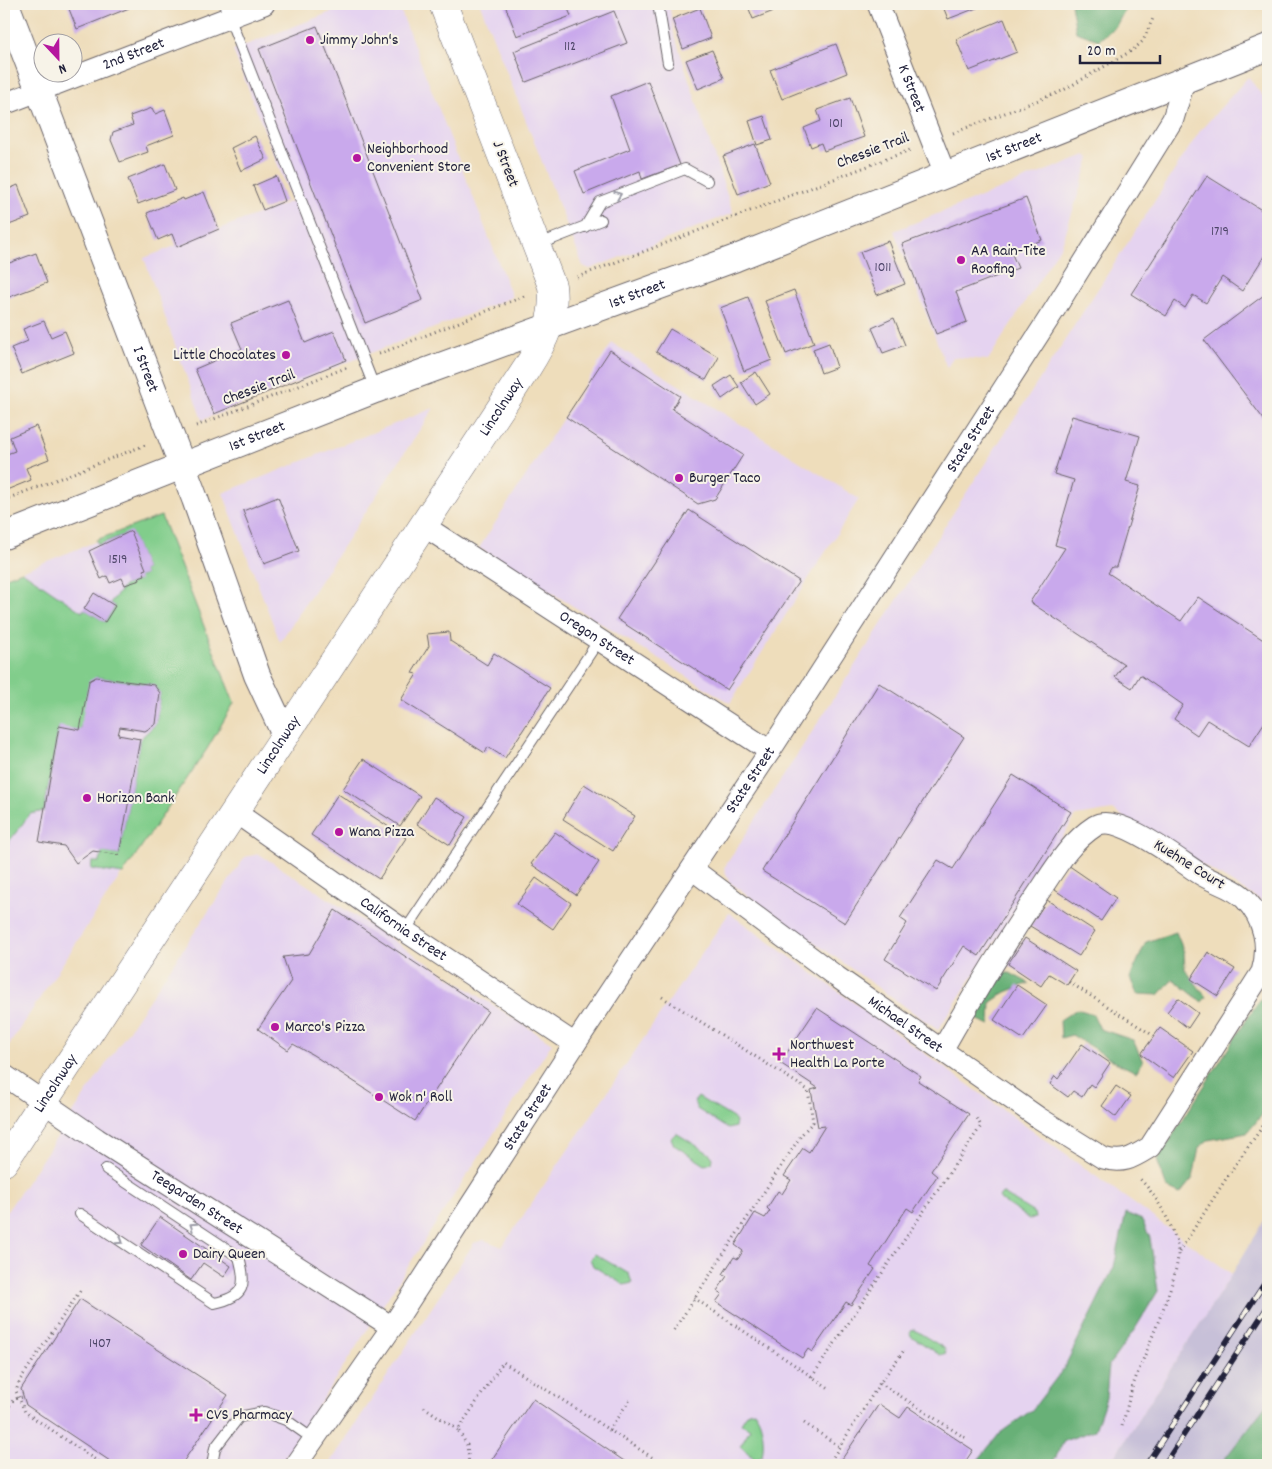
<svg xmlns="http://www.w3.org/2000/svg" width="1272" height="1469" font-family="Dekko,sans-serif">
  <style>
    .built { fill: #e5d3f0 }
    .industrial { fill: #c7c0d8 }
    .green { fill: #81cd8b; stroke: #527863 }
    .forest { fill: #68b077; stroke: #456959 }
    .building { fill: #c9a9ec }
    .lines { fill: none; stroke-linecap: round; stroke-linejoin: round }
    .service-casing { stroke: #696368; stroke-width: 12 }
    .minor-casing { stroke: #696368; stroke-width: 23 }
    .tertiary-casing { stroke: #696368; stroke-width: 28 }
    .primary-casing { stroke: #696368; stroke-width: 29 }
    .path { stroke: #696368; stroke-width: 3; stroke-dasharray: 1 4; stroke-linecap: butt }
    .service { stroke: #fff; stroke-width: 10 }
    .minor { stroke: #fff; stroke-width: 21 }
    .tertiary { stroke: #fff; stroke-width: 26 }
    .primary { stroke: #fff; stroke-width: 28 }
    .rail-casing { stroke: #22223b; stroke-width: 5.5 }
    .rail { stroke: #f7f3e8; stroke-width: 4; stroke-dasharray: 11; stroke-linecap: butt }
    .oneway { stroke: #9c9ca7 }
    .poi-dot { fill: #b5179e; stroke: #f7f3e8; stroke-width: 2 }
    .labels { text-anchor: middle; dominant-baseline: central; stroke-width: 4; stroke-linejoin: round; paint-order: stroke }
    .number-label { font-size: 14px; fill: #4c4467 }
    .poi-label { font-size: 16px; fill: #22223b; stroke: #f7f3e8; text-anchor: start }
    .street-label { font-size: 16px; fill: #22223b; stroke: #f7f3e8 }
  </style>
  <rect width="100%" height="100%" fill="#f7f3e8"/>
  <filter id="ink" filterUnits="userSpaceOnUse"><feTurbulence type="fractalNoise" baseFrequency=".02" numOctaves="2"/><feDisplacementMap in="SourceGraphic" scale="10" xChannelSelector="R" yChannelSelector="G"/><feConvolveMatrix kernelMatrix="1 2 1 2 8 2 1 2 1" color-interpolation-filters="sRGB"/></filter>
  <filter id="wash" filterUnits="userSpaceOnUse"><feTurbulence type="fractalNoise" baseFrequency=".0096" numOctaves="4" result="noise"/><feDisplacementMap in="SourceGraphic" scale="20" xChannelSelector="R" yChannelSelector="G"/><feGaussianBlur stdDeviation="1.12" result="paint"/><feColorMatrix in="noise" values="0 0 0 0 0 0 0 0 0 0 0 0 0 0 0 0 0 1.4 0 .05"/><feComposite in="paint" operator="in"/></filter>
  <g filter="url(#wash)">
    <rect width="100%" height="100%" fill="#edb"/>
    <path class="built" d="M352 4H398L512 297 202 420 144 258 292 201 233 50Z
      M480 4H669L674 34 733 213 590 269 583 266Z
      M1248 77 1268 103V905L1112 810 1076 816 938 1030 729 882 724 868 1200 131Z
      M1086 155 1090 158 1062 244 988 360 953 357 947 368 894 231Z
      M612 343 859 499 730 703 479 548Z
      M434 408 280 642 223 493Z
      M161 516 234 703 7 1048 4 1046V578Z
      M259 854 552 1043 280 1465H4V1216L245 857Z
      M729 913 1232 1274 1109 1465H329L474 1243 484 1240 502 1247Z"/>
    <path class="industrial" d="M1268 1214V1465H1109L1232 1274Z"/>
    <path class="green" d="M161 516 234 703 207 749 123 874 91 869 92 862H100L102 852 119 855 140 739 156 724 160 693 154 685 96 677 80 730 59 727 44 811 30 814 4 848V578L22 571 82 612 84 609 105 622 115 606 110 603 125 585 139 580V577L145 575 143 570 146 569 131 532 100 544H98L96 540Z
      M698 1097 733 1118 736 1122 735 1127 728 1129 697 1109 694 1102Z
      M676 1133 710 1154 713 1158 712 1163 705 1165 674 1145 671 1138Z
      M1002 1193 1034 1213 1035 1218 1029 1219 1002 1201 999 1197Z
      M595 1254 629 1274 632 1283 624 1285 593 1266 590 1259Z
      M913 1329 944 1348 946 1353 940 1355 911 1336 910 1333Z
      M754 1411C763 1421 765 1443 762 1456L756 1460 740 1446 750 1429 741 1423 748 1412Z"/>
    <path class="forest" d="M1071 4H1128L1116 26 1099 40 1076 32Z
      M1176 932 1184 952 1185 969 1206 997 1202 1002 1173 979 1159 995 1137 994 1130 978 1146 942Z
      M1010 973 1029 983 1006 992 991 1002 990 1025 976 1019 975 1000 992 974Z
      M1268 990V1100L1262 1115 1247 1133 1208 1140 1199 1148 1193 1178 1180 1194 1167 1188 1157 1160 1256 1005Z
      M1077 1009 1093 1014 1100 1029 1133 1040 1143 1062 1136 1072 1117 1063 1072 1035 1061 1038 1060 1020Z
      M1126 1213 1142 1220 1150 1238 1158 1291 1135 1329 1109 1365 1106 1398 1095 1430 1064 1441 1052 1465H974L1000 1433 1032 1410 1064 1368 1114 1267Z
      M1268 1403V1465H1220Z"/>
    <g id="blocks">
      <path class="building" d="M67 4H127L129 8 77 29Z
        M508 4H566L571 16 517 36 505 5Z
        M747 4H792L753 19Z
        M942 4H987L948 19Z
        M700 8 711 38 683 49 672 19Z
        M614 11 627 43 526 82 514 51Z
        M1004 19 1017 52 969 71 956 39Z
        M317 26 423 300 365 323 259 49Z
        M836 44 847 73 782 99 770 70Z
        M712 50 724 78 698 89 686 60Z
        M648 81 680 165 642 179 640 171 584 194 575 171 630 149 611 96Z
        M850 98 864 137 824 151 821 143 811 147 804 128 821 121 817 110Z
        M152 108 155 114 165 110 174 135 146 146 148 152 120 162 111 140 113 132 133 125 130 116Z
        M764 116 772 140 757 145 749 121Z
        M255 136 266 159 241 171 231 148Z
        M755 144 770 182 738 194 723 156Z
        M165 164 175 190 138 204 128 179Z
        M276 176 285 201 263 210 253 186Z
        M1207 176 1268 214V250L1242 291 1222 277 1206 303 1193 295 1185 308 1175 301 1166 316 1131 294Z
        M18 185 30 217 9 225 8 223 4 225V191Z
        M204 192 219 229 177 247 172 234 158 240 147 213 183 198 184 200Z
        M1026 198 1042 240 1011 252 1018 268 956 292 967 322 936 334 902 244Z
        M888 241 905 284 877 295 860 252Z
        M36 253 47 283 4 299V265Z
        M794 290 814 343 786 354 765 301Z
        M1268 292V425L1204 340Z
        M748 297 772 360 744 371 720 308Z
        M288 300 305 343 334 331 346 360 214 414 195 369 242 349 231 323Z
        M894 318 905 345 883 353 872 328Z
        M44 321 51 337 65 331 74 353 22 374 11 348 28 341 23 329Z
        M670 329 719 357 706 380 656 352Z
        M829 343 837 367 821 373 813 349Z
        M610 350 680 396 672 409 743 455 715 499 698 504 566 417Z
        M756 372 770 394 755 404 741 382Z
        M731 375 739 387 722 399 714 386Z
        M1072 416 1140 436 1126 482 1140 486 1116 567H1112L1108 573 1181 621 1198 597 1268 643V717L1249 746 1207 720 1197 735 1174 719 1183 705 1140 675 1132 688 1115 677 1124 664 1030 602 1065 548 1055 545 1074 480 1054 474Z
        M36 426 49 459 26 468 31 480 4 491V455L15 451 10 437Z
        M278 497 299 551 264 564 243 511Z
        M689 510 799 581 727 690 617 619Z
        M131 531 146 569 143 570 145 575 139 577 140 580 125 585 122 578 110 583 107 576 101 579 89 551Z
        M94 593 115 606 105 622 84 609Z
        M449 632 450 641 487 665 494 653 550 688 505 758 488 747 485 753 401 700 417 674 412 673 429 646 427 634Z
        M96 677 154 685 160 693 156 724 145 731 120 727 118 735 140 739 119 855 93 851 76 863 64 846 39 842 59 726 80 730 89 681Z
        M879 683 964 737 845 923 762 871Z
        M363 759 420 796 400 826 343 789Z
        M1013 775 1071 812 979 956 964 946 936 991 885 959 907 923 900 918 938 860 953 869Z
        M584 784 635 816 613 851 563 819Z
        M338 794 406 838 379 879 311 835Z
        M434 797 467 817 450 845 417 824Z
        M555 832 599 862 576 895 531 864Z
        M1068 865 1116 898 1101 921 1052 888Z
        M536 878 571 903 553 929 517 904Z
        M1047 900 1095 931 1079 956 1030 926Z
        M335 910 488 1011 415 1121 313 1055 293 1044 288 1050 258 1029 291 981 283 957 309 954Z
        M1025 938 1076 971 1067 985 1049 974 1041 986 1008 964Z
        M1208 952 1235 969 1218 996 1191 979Z
        M1017 985 1047 1005 1023 1039 994 1020Z
        M1178 998 1198 1013 1188 1028 1167 1012Z
        M817 1008 921 1076 918 1081 969 1114 931 1171 937 1176 913 1212 907 1208 870 1266 875 1269 851 1305 846 1302 812 1352 808 1349 802 1358 716 1302 722 1294 717 1291 727 1276 723 1274 734 1257 738 1259 743 1251 735 1245 755 1213 765 1218 770 1211 767 1208 778 1191 782 1194 791 1180 784 1176 803 1148 809 1152 825 1126 818 1127 811 1090 818 1088 780 1063Z
        M1160 1028 1193 1051 1174 1078 1141 1054Z
        M1082 1044 1110 1063 1094 1087 1090 1084 1082 1097 1073 1091 1068 1097 1050 1084 1055 1076 1058 1079Z
        M1116 1086 1131 1096 1116 1117 1102 1106Z
        M160 1217 231 1266 224 1277 203 1263 191 1280 141 1245Z
        M80 1299 228 1395 181 1465H116L26 1405 21 1389Z
        M533 1399 630 1465H488Z
        M879 1404 900 1418 908 1407 973 1450 963 1465H838Z"/>
    </g>
  </g>
  <g filter="url(#ink)">
    <use href="#blocks" fill-opacity="0" stroke="#696368" stroke-width="1"/>
    <g class="lines">
      <g class="service-casing">
        <path id="service" d="M224 4 375 389
          M658 4 668 63
          M585 227 600 202 685 169 707 181
          M537 245 601 220
          M405 931 599 640
          M80 1214 214 1303C245 1297 247 1285 239 1257L106 1169
          M212 1465 215 1448 239 1417 264 1412 286 1420 313 1439"/>
      </g>
      <g class="minor-casing">
        <g id="minor">
          <path id="s1" d="M878 4 945 174"/>
          <path id="s2" d="M4 104 264 4"/>
          <path id="s3" d="M424 526 770 751"/>
          <path id="s4" d="M235 812 405 931 575 1044"/>
          <path id="s5" d="M692 869 837 977 1039 1118 1103 1158C1124 1164 1132 1158 1150 1147L1262 972C1270 946 1264 919 1245 899 1235 888 1215 883 1202 875 1182 863 1118 811 1095 826 1067 844 1052 874 1033 901 1001 950 971 999 942 1050"/>
          <path id="s6" d="M4 1075 97 1139 392 1327"/>
          <path id="s7" d="M296 1465 392 1327 575 1044 770 751 1053 312 1173 119 1184 82"/>
        </g>
      </g>
      <g class="tertiary-casing">
        <g id="tertiary">
          <path id="s8" d="M6 4 195 499 257 675 285 735"/>
          <path id="s9" d="M4 536 375 390 736 258 1268 47"/>
        </g>
      </g>
      <g class="primary-casing">
        <g id="primary">
          <path id="s10" d="M4 1162 527 368C544 341 556 319 552 286L443 4"/>
        </g>
      </g>
      <path class="path" d="M953 133 1062 91 1088 76 1133 50 1143 41 1154 16
        M577 277 910 150
        M379 354 527 295
        M196 426 348 367
        M4 500 148 444
        M1069 982 1154 1036
        M662 997 808 1090 813 1122 802 1134 672 1333
        M1179 1252 1235 1165 1268 1119
        M80 1291 20 1380 16 1391 25 1412 103 1465
        M694 1298 829 1388
        M812 1377 981 1126 977 1118
        M880 1383 967 1439
        M424 1407 458 1430
        M4 1414 14 1399 23 1397
        M804 1423 839 1446
        M1122 1426C1127 1409 1130 1391 1137 1375 1146 1351 1180 1274 1178 1252 1176 1229 1156 1195 1140 1179
        M609 1430 631 1398
        M469 1465 467 1445 458 1430 503 1362 664 1465
        M828 1465 880 1383 905 1349"/>
      <use href="#service" class="service"/>
      <use href="#minor" class="minor"/>
      <use href="#tertiary" class="tertiary"/>
      <use href="#primary" class="primary"/>
      <g class="rail-casing">
        <path id="rail" d="M1146 1465 1268 1278
          M1164 1465 1268 1306"/>
      </g>
      <use href="#rail" class="rail"/>
    </g>
    <defs><path id="oneway-chevron" d="M-2-3.5L2.5 0L-2 3.5" fill="none" stroke-width="1.6" stroke-linecap="round" stroke-linejoin="round" transform="scale(1.25)"/></defs>
    <g class="oneway">
      <use href="#oneway-chevron" transform="translate(618 195) rotate(-21)"/>
      <use href="#oneway-chevron" transform="translate(193 1226) rotate(-146)"/>
      <use href="#oneway-chevron" transform="translate(120 1241) rotate(33)"/>
    </g>
  </g>
  <g class="poi-dot">
    <circle cx="310" cy="40" r="5"/>
    <circle cx="357" cy="158" r="5"/>
    <circle cx="961" cy="260" r="5"/>
    <circle cx="286" cy="355" r="5"/>
    <circle cx="679" cy="478" r="5"/>
    <circle cx="87" cy="798" r="5"/>
    <circle cx="339" cy="832" r="5"/>
    <circle cx="275" cy="1027" r="5"/>
    <path d="M776.5 1046.5h5v5h5v5h-5v5h-5v-5h-5v-5h5z"/>
    <circle cx="379" cy="1097" r="5"/>
    <circle cx="183" cy="1254" r="5"/>
    <path d="M193.5 1407.5h5v5h5v5h-5v5h-5v-5h-5v-5h5z"/>
  </g>
  <g class="labels">
    <g class="number-label">
      <text x="570" y="47">112</text>
      <text x="836" y="124">101</text>
      <text x="1220" y="232">1719</text>
      <text x="883" y="268">1011</text>
      <text x="118" y="560">1519</text>
      <text x="100" y="1344">1407</text>
    </g>
    <g class="poi-label">
      <text x="320" y="40">Jimmy John's</text>
      <text x="367" y="149">Neighborhood<tspan x="367" dy="18">Convenient Store</tspan></text>
      <text x="971" y="251">AA Rain-Tite<tspan x="971" dy="18">Roofing</tspan></text>
      <text x="276" y="355" text-anchor="end">Little Chocolates</text>
      <text x="689" y="478">Burger Taco</text>
      <text x="97" y="798">Horizon Bank</text>
      <text x="349" y="832">Wana Pizza</text>
      <text x="285" y="1027">Marco's Pizza</text>
      <text x="790" y="1045">Northwest<tspan x="790" dy="18">Health La Porte</tspan></text>
      <text x="389" y="1097">Wok n' Roll</text>
      <text x="193" y="1254">Dairy Queen</text>
      <text x="206" y="1415">CVS Pharmacy</text>
    </g>
    <g class="street-label">
      <text stroke="none"><textPath href="#s2" startOffset="139">2nd Street</textPath></text>
      <text stroke="none"><textPath href="#s1" startOffset="91">K Street</textPath></text>
      <text stroke="none"><textPath href="#s9" startOffset="1082">1st Street</textPath></text>
      <text transform="translate(873 151) rotate(-21)">Chessie Trail</text>
      <text transform="translate(505 164) rotate(69)">J Street</text>
      <text stroke="none"><textPath href="#s9" startOffset="678">1st Street</textPath></text>
      <text stroke="none"><textPath href="#s8" startOffset="391">I Street</textPath></text>
      <text transform="translate(259 388) rotate(-21)">Chessie Trail</text>
      <text stroke="none"><textPath href="#s10" startOffset="904">Lincolnway</textPath></text>
      <text stroke="none"><textPath href="#s9" startOffset="272">1st Street</textPath></text>
      <text stroke="none"><textPath href="#s7" startOffset="1228">State Street</textPath></text>
      <text stroke="none"><textPath href="#s3" startOffset="206">Oregon Street</textPath></text>
      <text stroke="none"><textPath href="#s10" startOffset="499">Lincolnway</textPath></text>
      <text stroke="none"><textPath href="#s7" startOffset="822">State Street</textPath></text>
      <text transform="translate(1189 865) rotate(32)">Kuehne Court</text>
      <text stroke="none"><textPath href="#s4" startOffset="205">California Street</textPath></text>
      <text stroke="none"><textPath href="#s5" startOffset="264">Michael Street</textPath></text>
      <text stroke="none"><textPath href="#s10" startOffset="94">Lincolnway</textPath></text>
      <text stroke="none"><textPath href="#s7" startOffset="418">State Street</textPath></text>
      <text stroke="none"><textPath href="#s6" startOffset="231">Teegarden Street</textPath></text>
    </g>
  </g>
  <rect width="1272" height="1469" fill="none" stroke="#f7f3e8" stroke-width="20"/>
  <g transform="translate(58 58) rotate(158)"><circle r="24" fill="#f7f3e8" stroke="#a29fa3"/>
  <path d="M0-4L9 19L0 12L-9 19Z" fill="#b5179e"/>
  <text y="-8" font-size="14" font-weight="bold" text-anchor="middle" fill="#22223b">N</text>
  </g>
  <path d="M1080 55v8h80v-8" fill="none" stroke="#22223b" stroke-width="2.5"/>
  <text x="1087" y="55" font-size="15" fill="#22223b" stroke="#f7f3e8" stroke-width="4" paint-order="stroke">20 m</text>
</svg>
